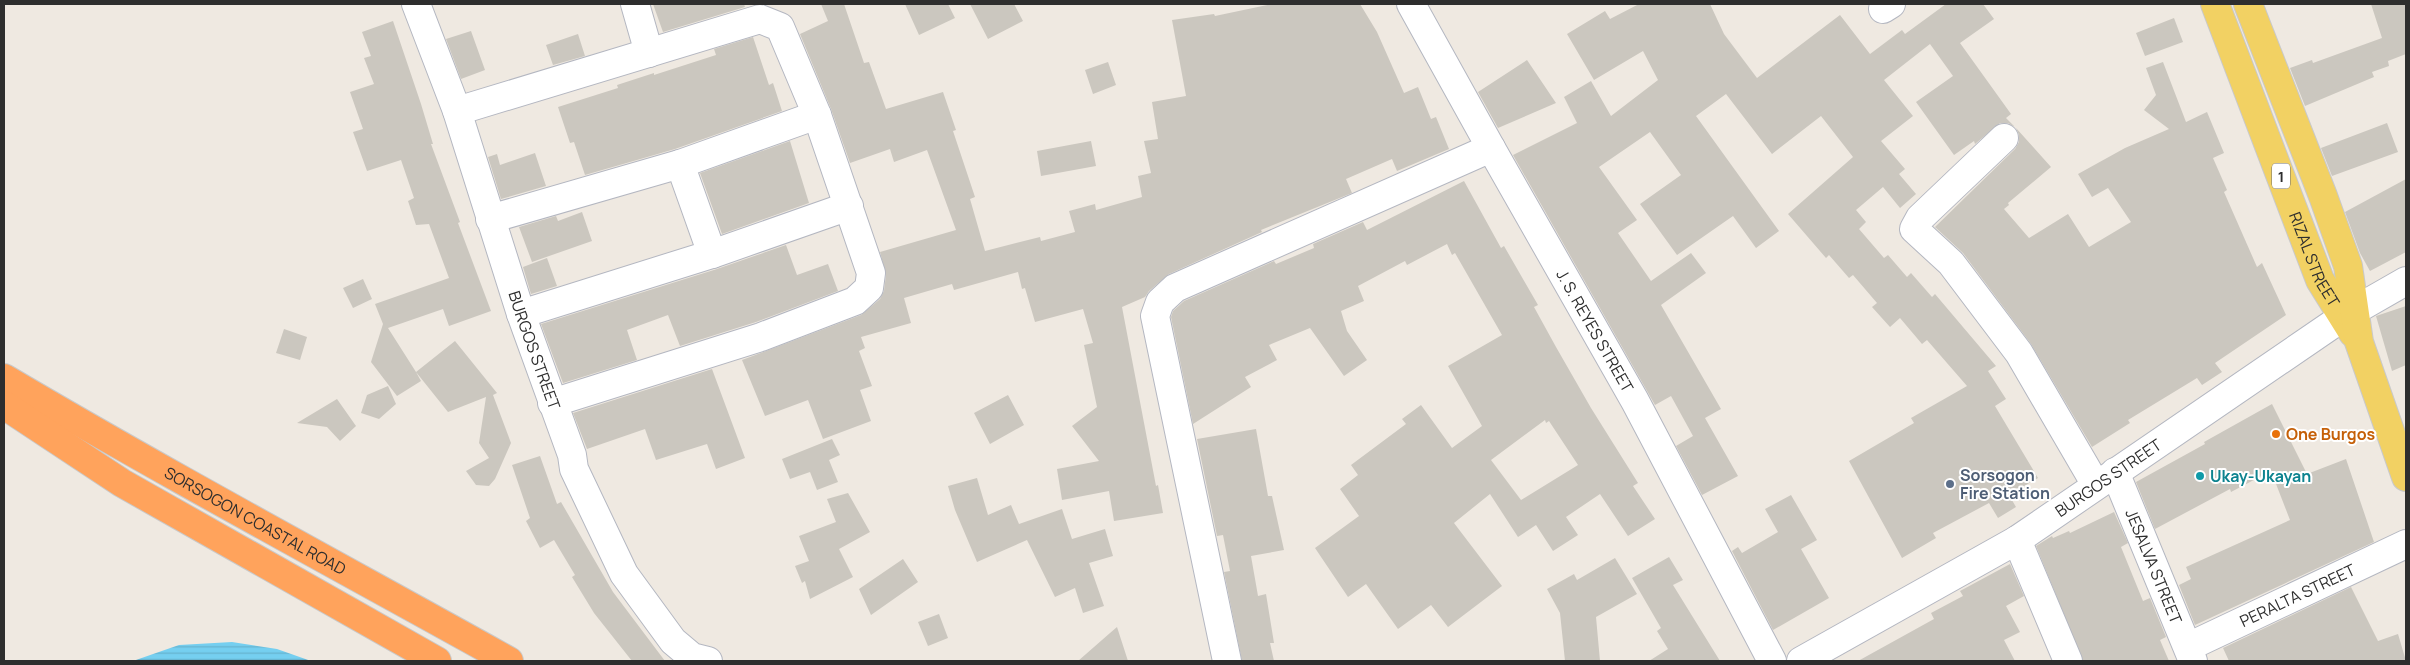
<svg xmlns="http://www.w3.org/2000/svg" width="2410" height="665" font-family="Manrope,sans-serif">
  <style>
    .water { fill: url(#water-rules) }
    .building { fill: #cbc7bf; fill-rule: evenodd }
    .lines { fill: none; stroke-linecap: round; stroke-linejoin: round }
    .minor-casing { stroke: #b4b7c1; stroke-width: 30 }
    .major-casing { stroke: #c9c9c9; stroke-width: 30 }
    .highway-casing { stroke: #c9c9c9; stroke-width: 30 }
    .minor { stroke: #fff; stroke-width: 28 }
    .major { stroke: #f2d163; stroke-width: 28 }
    .highway { stroke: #ffa35c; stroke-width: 28 }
    .food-dot { fill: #e8710a; stroke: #fff; stroke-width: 2 }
    .culture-dot { fill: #0f9aa8; stroke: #fff; stroke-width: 2 }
    .service-dot { fill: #5c6f8a; stroke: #fff; stroke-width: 2 }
    .labels { text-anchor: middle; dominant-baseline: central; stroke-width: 4; stroke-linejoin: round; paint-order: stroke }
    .shield { fill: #fff; stroke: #6d6d6d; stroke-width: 1 }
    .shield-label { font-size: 15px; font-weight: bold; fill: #2e2e2e }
    .street-label { font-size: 16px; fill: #2e2e2e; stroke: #fff }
    .food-label { font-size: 16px; font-weight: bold; fill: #c56008; stroke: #fff; text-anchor: start }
    .service-label { font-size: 16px; font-weight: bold; fill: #4e5e75; stroke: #fff; text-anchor: start }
    .culture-label { font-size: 16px; font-weight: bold; fill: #0d838f; stroke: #fff; text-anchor: start }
  </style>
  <defs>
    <pattern id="water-rules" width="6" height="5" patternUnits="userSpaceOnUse" patternTransform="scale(1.25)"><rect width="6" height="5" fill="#75cff0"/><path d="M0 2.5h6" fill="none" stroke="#66b2ce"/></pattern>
  </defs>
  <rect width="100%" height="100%" fill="#efe9e1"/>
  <path class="water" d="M232 642 277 649 311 661H133L179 645Z"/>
  <path class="building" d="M653 4H744L745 7 663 32Z
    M821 4H844L864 63 869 62 886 109 943 92 956 130 953 131 975 197 970 199 985 251 1040 237 1041 241 1075 232 1069 211 1095 204 1096 210 1142 197 1138 176 1151 173 1144 141 1158 139 1152 102 1186 96 1172 20 1214 14 1215 16 1272 4H1360L1377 32 1404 93 1418 87 1431 119 1436 117 1449 149 1397 171 1392 159 1346 179 1352 193 1261 230 1262 232 1169 274 1149 291 1145 297 1122 307 1156 486 1158 485 1163 513 1114 521 1109 491 1062 500 1057 469 1099 461 1072 426 1097 407 1084 345 1093 343 1083 309 1035 322 1025 288 1022 289 1018 272 954 290 952 284 904 298 911 323 861 337 865 348 859 351 872 386 860 390 871 421 823 439 808 400 765 416 742 360 861 315 880 299 884 291 886 275 880 252 956 230 927 150 894 162 890 149 850 163 831 109 800 34 828 21Z
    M905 4H948L955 18 919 35Z
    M970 4H1014L1023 21 988 39Z
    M1639 4H1710L1724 34 1757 78 1840 15 1870 54 1902 30 1905 34 1946 4H1983L1994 19 1960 43 2011 114 2006 118 2015 127 2008 123H2000L1975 144 1974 141 1954 155 1916 102 1953 76 1930 44 1884 80 1913 116 1881 141 1905 169 1899 174 1916 194 1900 208 1883 187 1856 210 1866 222 1859 229 1884 258 1888 255 1907 277 1911 273 1932 297 1935 294 1996 366 1988 371 2006 399 1995 406 2038 478 2009 495 2016 507 1998 518 1989 503 1933 533 1936 538 1902 558 1849 461 1914 423 1911 418 1967 386 1927 340 1922 344 1900 318 1890 327 1872 307 1877 303 1853 275 1849 278 1829 255 1826 258 1788 214 1853 157 1821 116 1772 154 1726 94 1696 116 1779 231 1756 248 1733 216 1677 255 1640 204 1681 175 1650 132 1599 167 1637 220 1618 233 1651 281 1691 253 1706 273 1661 305 1721 409 1705 418 1738 476 1702 495 1676 446 1693 436 1671 396 1655 405 1513 155 1577 123 1564 97 1591 81 1611 116 1658 80 1643 51 1594 80 1567 34 1605 11 1610 19Z
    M2371 4H2406V54L2388 61 2389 66 2372 72 2374 77 2305 106 2290 68 2312 60 2313 63 2382 38Z
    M2174 18 2183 42 2145 56 2136 33Z
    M393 21 421 104 433 144H431L460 222 458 223 491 311 449 326 443 309 388 328 416 372 455 341 497 393 493 395 511 443 495 479 489 486 476 485 466 471 489 458 479 443 486 397 448 412 416 372 421 381 397 396 371 362 383 324 375 304 449 278 429 224 416 225 408 201 414 198 401 160 367 171 353 132 363 129 350 92 374 84 364 58 371 56 362 32Z
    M471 31 485 70 461 79 446 39Z
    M578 34 585 56 553 65 546 45Z
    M753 37 769 85 773 83 782 111 675 149 585 175 574 142 570 143 558 107 618 88 617 85 654 73V75L716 55 714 49Z
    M1527 60 1556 103 1498 128 1478 92Z
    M1108 62 1116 85 1093 94 1085 70Z
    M2163 62 2186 122 2207 112 2224 153 2213 158 2227 190 2224 192 2257 267 2262 263 2286 315 2215 363 2222 372 2202 385 2197 378 2128 420 2130 423 2092 447 2031 344 1963 253 1935 227 2015 149 2019 142V135L2016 128 2051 167 2008 203 2009 205 2004 209 2029 238 2068 214 2089 247 2131 222 2108 188 2092 197 2078 174 2125 148 2169 129 2144 110 2156 95 2146 68Z
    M2387 123 2398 152 2332 176 2321 148Z
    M790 141 809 203 722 234 700 173Z
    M1091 141 1096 166 1041 176 1037 151Z
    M535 153 546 186 501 199 488 157 497 154 500 165Z
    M2406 179V252L2370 271 2360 253 2345 212Z
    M1464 181 1501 248 1504 246 1538 305 1534 307 1556 347 1591 408 1638 483 1633 486 1655 519 1628 536 1600 494 1566 517 1578 535 1553 551 1536 525 1518 537 1490 494 1454 523 1502 586 1448 627 1431 605 1398 629 1366 584 1348 597 1315 548 1359 516 1340 489 1358 475 1351 465 1406 424 1402 419 1421 405 1452 448 1482 426 1448 366 1502 335 1455 253 1452 255 1447 244 1407 265 1405 261 1358 286 1364 301 1341 311 1347 331 1367 360 1344 376 1310 328 1269 345 1277 360 1245 377 1251 387 1193 424 1171 317 1173 311 1184 301 1274 261 1276 264 1314 248 1313 244 1363 222 1367 230ZM1545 420 1546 423 1549 421 1578 465 1521 500 1491 460Z
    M582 212 592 241 532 262 519 227 556 216 558 221Z
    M786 245 797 275 828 264 838 291 756 322 680 346 668 315 627 330 637 360 563 383 541 324 717 269Z
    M547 258 557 286 531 294 523 267Z
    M363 279 372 299 353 308 343 288Z
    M2406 306V365L2392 371 2376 316Z
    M284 329 307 337 300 360 276 353Z
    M712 369 745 458 716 469 707 444 656 460 645 429 587 449 573 413Z
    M388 386 396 404 379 419 361 413 367 395Z
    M1008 395 1024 425 990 444 974 413Z
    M337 399 356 426 340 441 327 427 297 423Z
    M2272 404 2307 474 2346 459 2374 542 2195 625 2179 585 2191 579 2186 567 2290 520 2271 471 2231 492 2230 489 2155 529 2136 482 2205 444 2204 442Z
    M1256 429 1268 496H1272L1284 550 1251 556 1258 596 1266 594 1274 643H1270L1274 661H1242L1224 572 1230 571 1223 535 1217 536 1197 439Z
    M832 439 840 455 829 460 838 482 817 490 810 472 790 479 782 459Z
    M540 456 557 504 561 502 613 592 665 661H632L594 613 572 577 575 575 554 540 540 548 526 521 530 518 512 465Z
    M977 478 988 515 1011 505 1019 524 1062 509 1072 539 1105 529 1113 556 1089 563 1104 606 1083 613 1075 588 1055 597 1027 540 977 562 955 510 948 486Z
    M848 493 870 532 839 549 853 577 810 599 805 581 802 583 795 566 809 561 799 536 836 522 827 499Z
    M1791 495 1817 540 1801 549 1829 598 1773 630 1732 551 1738 547 1742 553 1778 532 1765 509Z
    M2114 512 2128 543 2121 547 2143 601 2150 598 2166 637 2160 640 2169 661H2083L2036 546 2052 536 2053 538 2069 531 2070 533Z
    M1669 557 1683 580 1673 585 1720 661H1649L1668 649 1657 631 1661 628 1632 578Z
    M1615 558 1637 594 1596 617 1600 661H1565L1560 613 1547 589 1574 574 1577 580Z
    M903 559 918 582 871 615 859 589Z
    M2010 564 2024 596 2006 606 2020 632 2004 640 2015 661H1858L1934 619 1931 613 1963 596 1960 591Z
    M2351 587 2378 641 2398 634 2406 661H2229L2223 648Z
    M939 614 948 638 928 646 918 622Z
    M1117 627 1128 661H1078L1110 633Z"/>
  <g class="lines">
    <g class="minor-casing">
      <g id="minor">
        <path id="s1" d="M416 4 457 111 521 314 572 455 574 469 624 574 673 641 692 657 708 661"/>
        <path d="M635 4 649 53"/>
        <path id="s2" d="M1411 4 1491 148 1635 401 1772 661"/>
        <path d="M1883 9 1891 4"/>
        <path d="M457 111 760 19 780 27 817 115 871 273 869 288 855 301 761 337 552 403"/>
        <path d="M2004 138 1920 218 1914 229 1951 263 2019 353 2096 485"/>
        <path d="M680 164 712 254"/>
        <path d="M490 219 680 164 817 115"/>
        <path d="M521 314 712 254 849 206"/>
        <path id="s3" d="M2115 472 2193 661"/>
        <path d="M2017 540 2068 661"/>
        <path id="s4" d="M2188 647 2406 544"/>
        <path d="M1227 661 1155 316 1160 302 1175 288 1491 148"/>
        <path id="s5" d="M1801 661 2017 540 2343 317 2406 281"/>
      </g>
    </g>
    <g class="major-casing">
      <g id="major">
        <path id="s6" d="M2215 4 2320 280 2353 333"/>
        <path d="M2248 4 2323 196 2348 266 2359 342 2406 477"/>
      </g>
    </g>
    <g class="highway-casing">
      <g id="highway">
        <path id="s7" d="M4 378C170 476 340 567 509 661"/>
        <path d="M4 405 122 483 437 661"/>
      </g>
    </g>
    <use href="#minor" class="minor"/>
    <use href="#major" class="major"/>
    <use href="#highway" class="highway"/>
  </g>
  <circle class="food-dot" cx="2276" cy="434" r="5"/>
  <circle class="culture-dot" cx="2200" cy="476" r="5"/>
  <circle class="service-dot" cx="1950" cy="484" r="5"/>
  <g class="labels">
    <rect class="shield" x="2272" y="163.5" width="18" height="25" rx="4"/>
    <g class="shield-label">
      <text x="2281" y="176">1</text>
    </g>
    <g class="street-label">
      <text stroke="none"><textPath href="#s6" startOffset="274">RIZAL STREET</textPath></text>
      <text stroke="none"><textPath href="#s2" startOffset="375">J. S. REYES STREET</textPath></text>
      <text stroke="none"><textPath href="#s1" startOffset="366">BURGOS STREET</textPath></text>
      <text stroke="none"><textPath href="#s5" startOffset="358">BURGOS STREET</textPath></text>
      <text stroke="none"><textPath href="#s7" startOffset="289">SORSOGON COASTAL ROAD</textPath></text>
      <text stroke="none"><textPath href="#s3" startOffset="102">JESALVA STREET</textPath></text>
      <text stroke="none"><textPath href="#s4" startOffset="121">PERALTA STREET</textPath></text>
    </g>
    <g class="food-label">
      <text x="2286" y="434">One Burgos</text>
    </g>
    <g class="service-label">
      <text x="1960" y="475">Sorsogon<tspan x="1960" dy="18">Fire Station</tspan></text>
    </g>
    <g class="culture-label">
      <text x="2210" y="476">Ukay-Ukayan</text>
    </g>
  </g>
  <rect width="2410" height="665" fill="none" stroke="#2e2e2e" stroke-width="10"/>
</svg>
